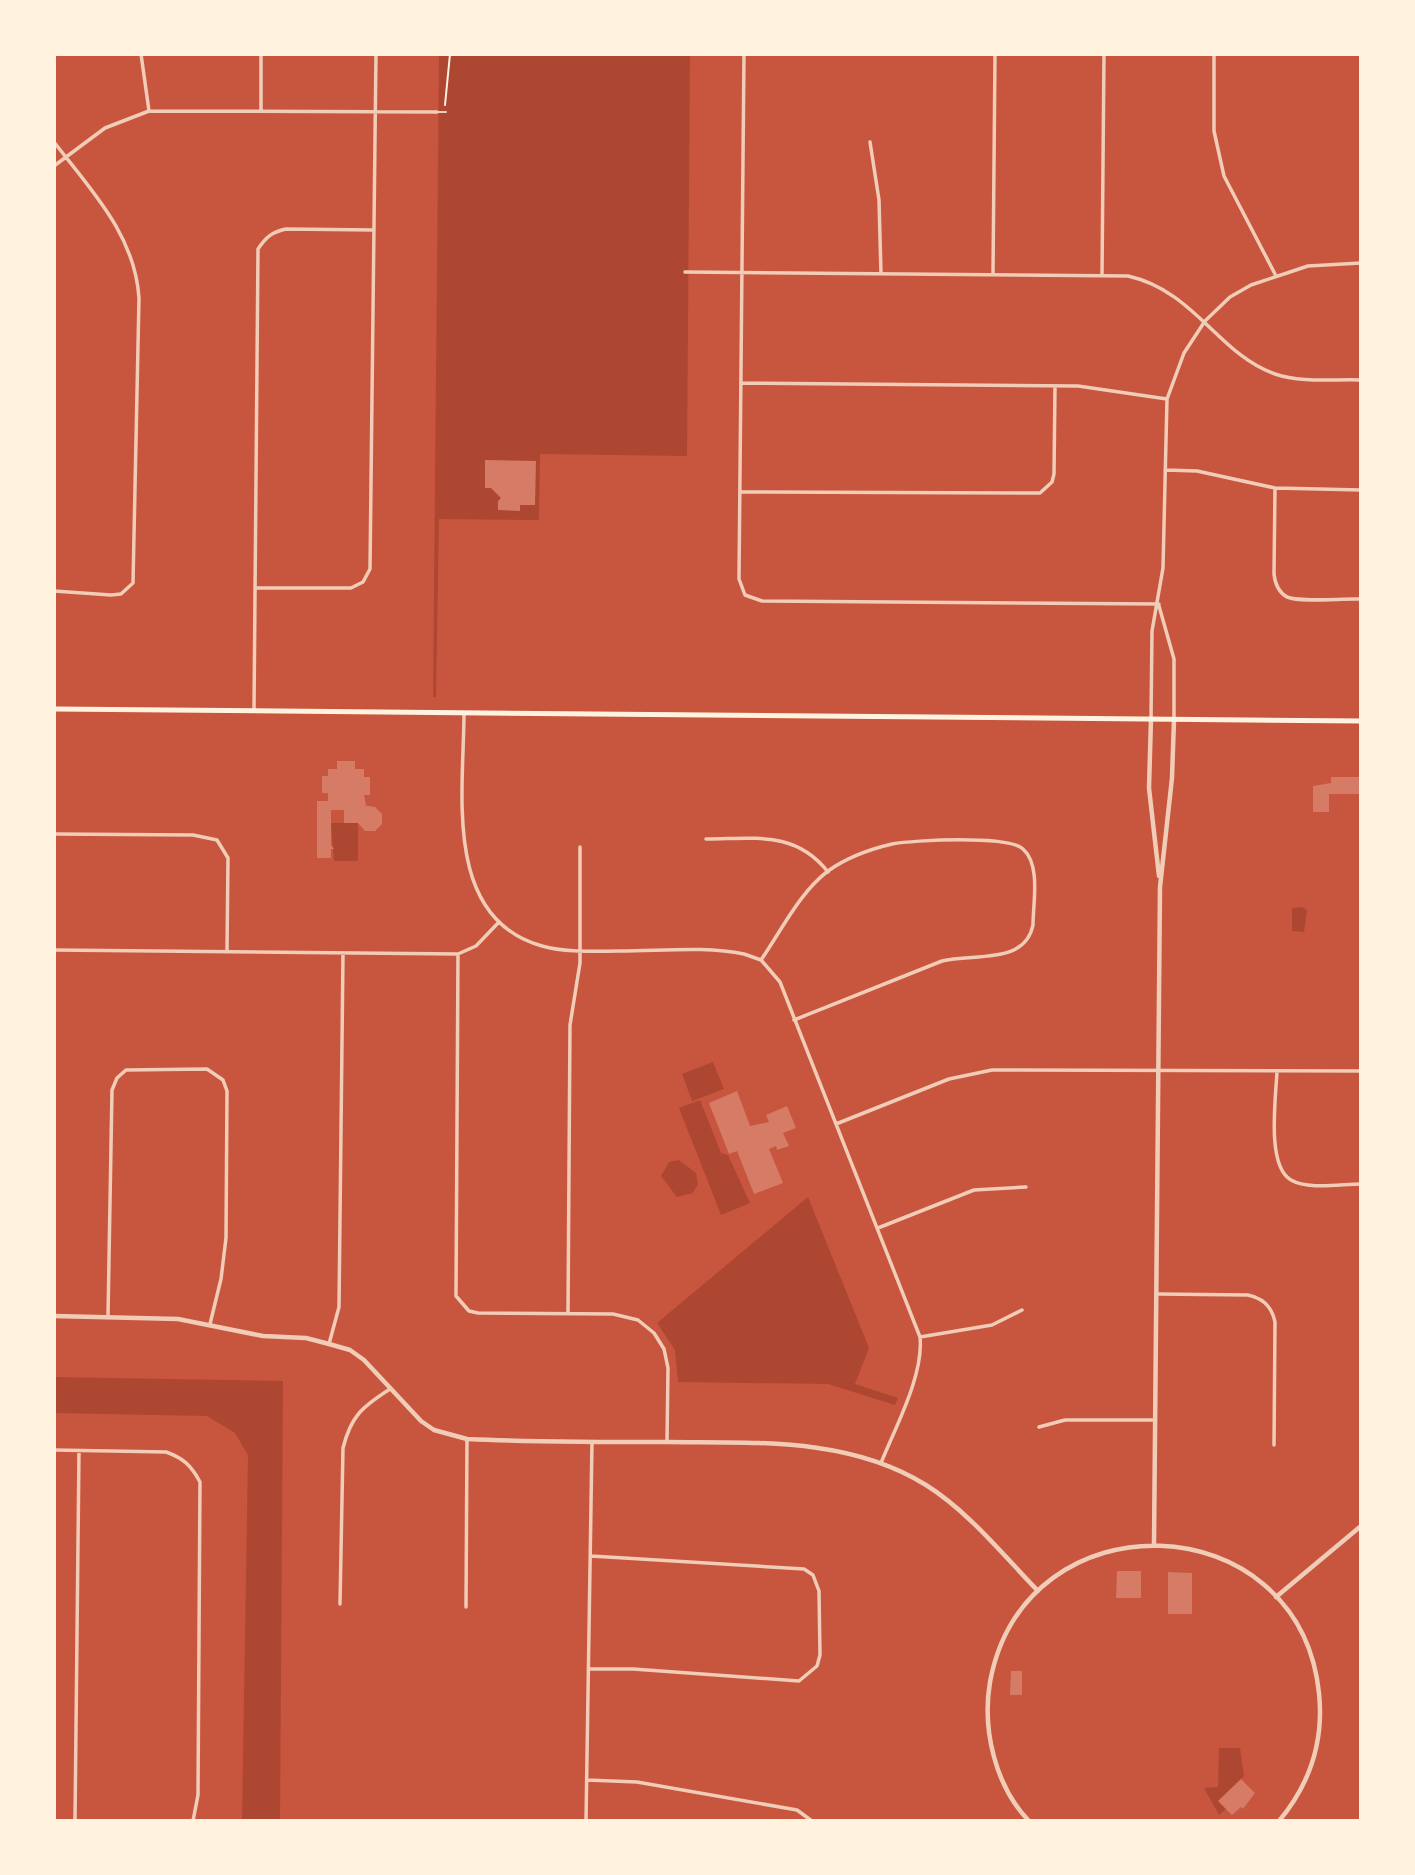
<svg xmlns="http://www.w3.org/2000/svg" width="1415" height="1875" font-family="'PT Sans',sans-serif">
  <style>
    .green { fill: #ae4732 }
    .building { fill: #d67c66 }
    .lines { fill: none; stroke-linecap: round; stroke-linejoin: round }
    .path { stroke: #fff3e0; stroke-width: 2 }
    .service { stroke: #f1ccb7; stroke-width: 2 }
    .minor { stroke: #f1ccb7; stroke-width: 3.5 }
    .tertiary { stroke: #f1ccb7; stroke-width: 4.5 }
    .secondary { stroke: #fff3e0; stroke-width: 5 }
  </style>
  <rect width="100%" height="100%" fill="#c8553d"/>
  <path class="green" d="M439 54H690L687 456 540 454 539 520 439 519 436 697H433Z
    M331 823H358V861H334Z
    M1302 907 1307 910 1304 932 1292 931V908Z
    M713 1062 724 1089 692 1101 682 1074Z
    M700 1100 721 1153 728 1155 750 1203 721 1215 679 1108Z
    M679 1160 696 1173 698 1184 693 1193 677 1197 661 1176 669 1162Z
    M808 1197 869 1348 855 1384 898 1398 895 1405 828 1384 678 1382 675 1350 657 1323Z
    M54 1377 283 1381 280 1821H242L248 1455 235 1433 207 1416 54 1413Z
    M1219 1748H1240L1244 1776 1219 1801 1226 1809 1219 1815 1204 1788 1218 1787Z"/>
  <path class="building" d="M485 460 536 461 535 505H520V511L498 510V501L501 498 491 488H485Z
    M337 761H355V769H364V777H370V795H364L366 805H363L375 807 382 814V824L375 831H365L358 823H344V810H331V845L334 849H331V858H317V801H328V793H322V776H328V769H337Z
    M1331 777H1361V794H1329V812H1313V786L1331 783Z
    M737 1091 750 1126 769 1122 766 1115 787 1106 796 1128 783 1133 789 1146 777 1150 776 1146 769 1149 783 1183 754 1194 737 1151 729 1154 709 1103Z
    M1117 1571H1141V1598H1116Z
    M1168 1572 1192 1573V1614H1168Z
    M1011 1671H1022V1695H1010Z
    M1241 1779 1255 1793 1243 1809 1241 1807 1232 1815 1218 1801Z"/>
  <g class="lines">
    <path class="path" d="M445 105 450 54"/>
    <path class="service" d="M438 112H446"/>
    <path class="minor" d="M141 54 149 111
      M744 54 739 579 745 595 762 601 1159 604
      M1214 54V131L1224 176 1275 274
      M261 111V54
      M54 142C91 190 135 235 139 298L133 583 121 594 111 595 54 591
      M870 142 879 200 881 274
      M54 166 105 128 149 111 437 112
      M685 272 1128 276C1195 291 1218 354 1275 374 1301 383 1333 379 1361 380
      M993 274 995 54
      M1102 276 1104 54
      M741 383 1078 386 1167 399
      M1165 470 1197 471 1275 488 1361 490
      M1275 488 1274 574C1275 583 1278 592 1287 597 1303 603 1343 598 1361 599
      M740 492 1040 493 1052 482 1054 474 1055 386
      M255 588H351L363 582 370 569 376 54
      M1159 606 1174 659V718
      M254 711 258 249C266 237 272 232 286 229L374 230
      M464 713C464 791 442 918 542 946 567 953 595 951 621 951 661 951 706 946 744 954L761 960 780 982 920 1337C924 1375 895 1428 881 1463
      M1151 719 1152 631 1163 568 1167 399 1184 353 1205 321 1230 297 1251 285 1308 266 1361 263
      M54 834 193 835 217 840 228 858 227 951
      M706 839C754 839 795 830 828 872
      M54 950 458 954 476 946 499 922
      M458 954 456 1296 469 1311 478 1313 613 1314 638 1320 654 1333 664 1349 668 1368 667 1442
      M761 960C781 931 800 892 828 871 846 858 871 849 892 844 914 840 1008 835 1023 849 1041 865 1033 903 1033 925 1025 965 974 953 942 961L794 1020
      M1277 1071C1276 1097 1266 1166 1291 1180 1308 1190 1341 1184 1361 1184
      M836 1124 949 1079 992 1070 1361 1071
      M878 1228 974 1190 1026 1187
      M1157 1294 1248 1295C1263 1298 1272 1307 1275 1322L1274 1445
      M568 1314 570 1025 580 963V847
      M108 1316 112 1090 117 1078 126 1070 207 1069 223 1080 227 1091 226 1238 221 1279 210 1324
      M920 1337 992 1325 1022 1310
      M329 1344 339 1307 343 954
      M1039 1427 1065 1420H1155
      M54 1450 166 1452C183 1458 191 1465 200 1482L198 1795 193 1821
      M340 1604 343 1448C351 1416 362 1407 390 1389
      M466 1607 467 1439
      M590 1669H633L799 1681 817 1666 820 1655 819 1591 813 1575 804 1569 591 1556
      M587 1780 637 1782 797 1810 812 1821
      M75 1821 79 1451
      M586 1821 592 1442"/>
    <path class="tertiary" d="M1151 719 1149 788 1159 876
      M54 1316 178 1319 263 1336 306 1338 329 1344 350 1350 364 1360 421 1421 434 1430 467 1439C534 1442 601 1442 668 1442 756 1443 849 1437 926 1485 969 1512 1003 1555 1038 1591
      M1154 1544 1160 887 1172 778 1174 720
      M1276 1597 1361 1526
      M1029 1821C995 1786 982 1729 990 1682 1025 1494 1299 1503 1319 1693 1324 1741 1310 1784 1279 1821"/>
    <path class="secondary" d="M54 709 1361 721"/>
  </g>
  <rect width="1415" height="1875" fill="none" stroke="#fff3e0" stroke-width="112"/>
</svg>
